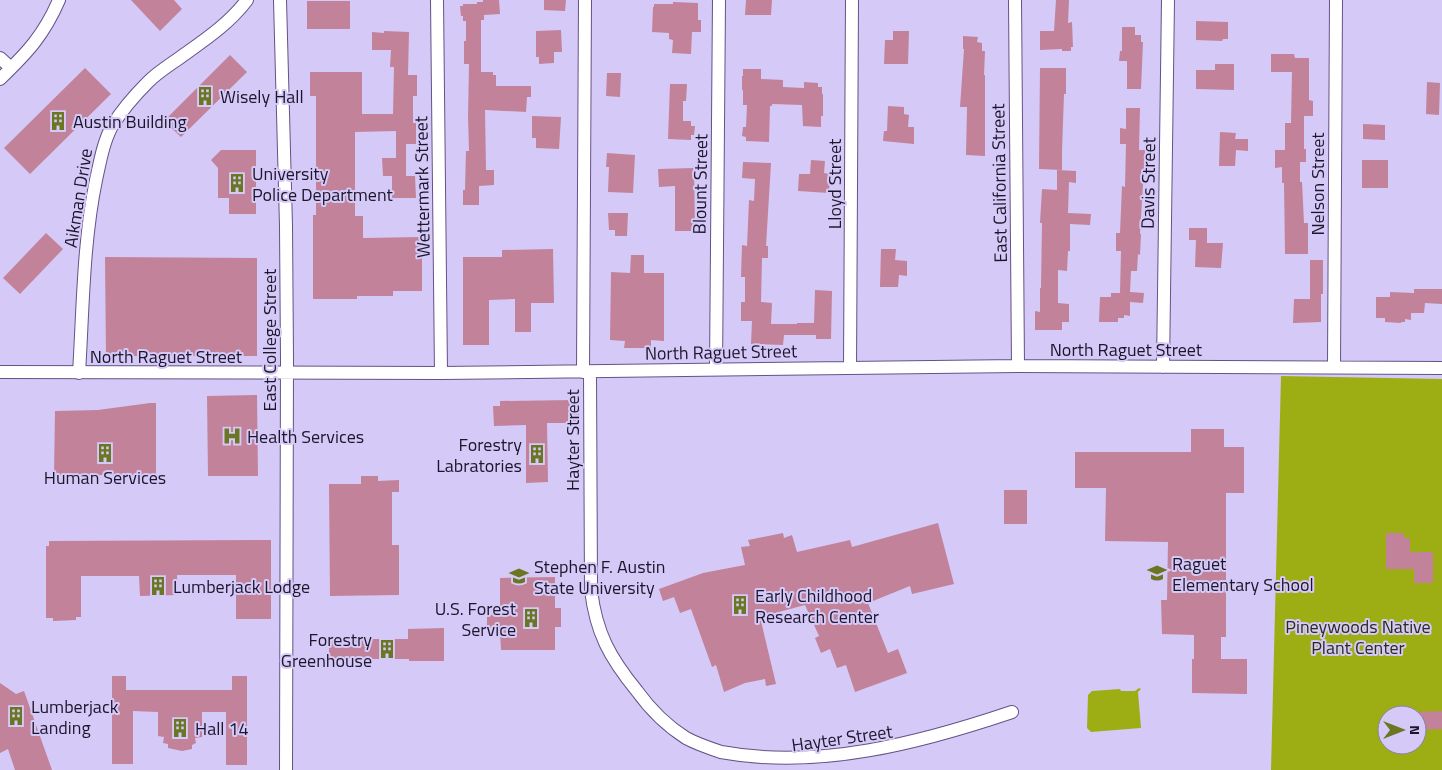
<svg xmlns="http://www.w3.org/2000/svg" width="1442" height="770" font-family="'Titillium Web',sans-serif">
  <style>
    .green { fill: #9dae14; fill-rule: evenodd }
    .building { fill: #c28299 }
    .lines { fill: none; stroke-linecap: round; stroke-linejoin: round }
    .minor-casing { stroke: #635387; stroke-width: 14 }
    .minor { stroke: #fff; stroke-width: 12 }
    .labels { text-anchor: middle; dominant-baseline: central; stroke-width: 4; stroke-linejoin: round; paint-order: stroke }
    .poi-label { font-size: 18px; fill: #1c162b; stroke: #d5c9f8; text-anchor: start }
    .street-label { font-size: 18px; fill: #1c162b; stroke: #d5c9f8 }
    .park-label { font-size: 18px; fill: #292d17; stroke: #d5c9f8 }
  </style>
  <rect width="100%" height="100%" fill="#d5c9f8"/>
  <path class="green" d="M1281 376 1442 379V770H1271ZM1387 715H1417V745H1387Z
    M1139 688 1141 689 1138 692 1141 728 1091 732 1087 728 1088 695 1092 691 1120 689 1121 691H1135Z"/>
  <path class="building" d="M131 0H174L182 9 160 31Z
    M483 0H499L500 14 484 15V20H481V72H493V75H496V86H531V97H527L526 112 485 110 486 170H494V185L479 186V205H463V190H465L466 151H469L468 116 469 64H464V41H466V21H463V16H461L460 6H463V4H477V2H483Z
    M544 0H566L565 11 544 10Z
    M746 0H772L771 15H745Z
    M1056 0H1069L1068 23 1072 22 1073 47H1071V51H1062V49L1040 50V31H1054Z
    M307 1H350V29H307Z
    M673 2 698 3V20H701V32H692L691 54 672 53 673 40 669 39V33L652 32 653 7H654V4H673Z
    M1196 21 1228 22V39H1223L1222 41 1196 40Z
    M1122 27H1135V35H1141V42H1143L1141 89H1127V61H1119L1120 51H1122Z
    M561 30 562 52H554V63L539 64V57H536V31Z
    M384 31 409 32 408 75H417V96H413V123H416V144H406V176H415L416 198H392V176H383L382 158H396V131L355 132V216H363V238L422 237V291H393V296H357V299H313V215H316V96H310V72H362V114H393L394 67H390L391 50H372V32L384 33Z
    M893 31H909L908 64H884L885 40H893Z
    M963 36 978 37 977 42 982 43V51H985L984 75H985V156L966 155 967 107H960L964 49H963Z
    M1271 54H1294L1295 58H1309V100L1313 101V116H1304V149H1306V162H1300V182H1302L1304 223H1308V254H1285L1284 183H1282V167L1275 168V150H1285V123H1291L1292 72H1271Z
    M230 55 247 72 181 137 164 121Z
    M1215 64H1234V90L1196 89V70H1215Z
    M85 68 111 94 30 174 4 148Z
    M1040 68H1066V94H1064L1062 151V170L1039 169Z
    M743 69H761V79L783 80V87L804 88V82L818 83V87H822V94H823V116H821V127L803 126 802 105 772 104V106H770L769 142 746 141V137L742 136 743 127H746L747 105H743V90H742V76H743Z
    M607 73H621L620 97 606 96Z
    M1427 82 1440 83 1439 115 1426 114Z
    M670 84H687L686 101H683V121H691V126H695L694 135H691V140L668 139Z
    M888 106 904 107V114L909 115 908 127H914V144L883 141 884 131H887Z
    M1126 108H1140L1139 150H1145L1140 234H1141L1140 255 1138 254 1137 271H1131L1130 292 1144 293 1143 303 1130 302V316L1124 315V318H1118V322H1099L1100 297H1111V293H1120L1121 251H1116V233H1120L1122 186 1125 187 1126 144H1120V128L1126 129Z
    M532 116 561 117 559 149 536 148V138H532Z
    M1363 124 1385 125V140L1363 139Z
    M1220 132 1236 133 1235 139H1248V151L1236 150 1235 166H1219Z
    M221 150H256V214H229V198H218V168L211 160Z
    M607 153 635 155 633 193 608 192 609 167H606Z
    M811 160 825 161 824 173 830 174 829 193 798 191 799 174H810Z
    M1362 160H1388V188H1362Z
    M743 162 771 163 766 246H768V258H762L761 302 772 303 771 324H797V323H814L815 290 832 291 831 339H816V335H784L783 345 751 344 752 321H741V302H745V277H741L742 245 747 246 749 200 754 201 755 179 742 178Z
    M694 168 695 231H675V186L659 187 658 169Z
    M1057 170 1076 171V183L1069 182 1068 213 1091 214 1090 225 1070 224V251H1068L1067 271 1058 270V303L1069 304V322H1062V330H1035V311L1040 312V288H1041L1042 223H1040L1042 189 1057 190Z
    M608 213H628L627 236H615V230H609Z
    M1189 228H1207V243H1223L1221 268 1195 267 1196 240H1189Z
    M46 233 63 249 20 294 3 278Z
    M553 249 554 303H531V332H515V299L489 300V345H463V257H502V250Z
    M881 249H896L895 260 907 261V276L899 275 898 287H880Z
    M631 255H644V273H664V341L651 340V348H624L625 341 610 340 611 272 630 273Z
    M105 257 257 258V356H106Z
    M1310 260H1323V294H1321V322L1293 323 1294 299H1310Z
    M1414 289H1442V304L1425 303 1424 313H1411V320L1405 319V322H1401V323L1385 322V318H1376V297H1390V292L1414 293Z
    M257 395 258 476H208L207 396Z
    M573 400V405H579V423H547L548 482 526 483V425L494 426 493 406H500V401Z
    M150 403H156V475H54L55 411 98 410Z
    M1191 429H1224V447H1244V493H1226V637H1221V659H1247V694L1192 693V659H1194V635L1162 634 1161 600H1167L1168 542 1105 541 1106 488H1075V452H1191Z
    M361 476H378V481L399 480V492H392V545H399V595L330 596 329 484H361Z
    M1004 490H1027V524H1004Z
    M938 523 954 584 912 594 910 586 868 603 888 653 898 649 907 673 855 692 846 665 837 668 830 649 821 653 815 638 819 636 805 605 760 617 776 684 766 686 765 679 745 683 724 692 716 665 712 667 691 609 680 613 674 597 663 601 659 589 703 573 745 565 741 547 750 546 748 540 783 533 784 538 792 535 797 552 850 540 852 547Z
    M1386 533H1404V538H1410V552H1433V583H1414V569H1386Z
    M271 540V619H236V575H177L178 595 140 596 139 576H81V617H76V620L53 621V618H46V546H49V541Z
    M555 577V608H561V627H555V650H501L500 632H487V615H500V578Z
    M444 628V661H409V659H329V639H408V629Z
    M112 676H126V690H232V676H247V765H226V712H202V737L195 738 196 743 192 745V749L182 751 168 748V744L163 743 164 737 158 736V712L133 711V764H112Z
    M0 683 16 694 24 691 52 770H15L8 749 0 753Z
    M1442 711V729L1417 730V712Z"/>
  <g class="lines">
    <g class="minor-casing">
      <path id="minor" d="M280 0 286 226 287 359 286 770
        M437 0 441 373
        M1015 0 1018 366
        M0 58 11 68
        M0 79C27 53 44 35 59 0
        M1163 367 1168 0
        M1334 367 1336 0
        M850 368 852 0
        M716 369 719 0
        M0 372 441 373 1018 366 1442 368
        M583 372 585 0
        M590 372 591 590C596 633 610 658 637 691 650 709 667 726 686 738 697 744 709 748 721 752 818 770 920 743 1012 712
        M79 373C83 309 83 243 96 180 100 162 103 143 112 126 122 110 135 95 148 82 157 73 168 66 178 59 203 41 228 25 247 0"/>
    </g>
    <use href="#minor" class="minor"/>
  </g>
  <defs>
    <g id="building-bare" transform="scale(1.5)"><path d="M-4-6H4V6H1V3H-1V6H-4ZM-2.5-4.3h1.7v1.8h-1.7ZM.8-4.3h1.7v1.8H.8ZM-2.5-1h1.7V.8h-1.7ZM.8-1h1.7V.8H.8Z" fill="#6a7621" stroke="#d5c9f8" stroke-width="2.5" paint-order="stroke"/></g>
    <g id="hospital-bare" transform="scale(1.5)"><path d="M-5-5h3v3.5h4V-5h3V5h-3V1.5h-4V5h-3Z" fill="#6a7621" stroke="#d5c9f8" stroke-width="2.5" paint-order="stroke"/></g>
    <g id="school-bare" transform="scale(1.5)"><path d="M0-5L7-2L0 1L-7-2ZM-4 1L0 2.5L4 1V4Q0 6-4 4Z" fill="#6a7621" stroke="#d5c9f8" stroke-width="2.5" paint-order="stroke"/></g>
    <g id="university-bare" transform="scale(1.5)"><path d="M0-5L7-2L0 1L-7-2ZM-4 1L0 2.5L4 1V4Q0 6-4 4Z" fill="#6a7621" stroke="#d5c9f8" stroke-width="2.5" paint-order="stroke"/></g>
  </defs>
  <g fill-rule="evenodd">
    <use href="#building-bare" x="205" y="96"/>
    <use href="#building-bare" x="58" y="121"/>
    <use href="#building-bare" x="237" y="183"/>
    <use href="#hospital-bare" x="232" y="436"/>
    <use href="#building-bare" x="105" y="453"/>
    <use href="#building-bare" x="537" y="454"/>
    <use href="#school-bare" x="1157" y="573"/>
    <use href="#university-bare" x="519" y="576"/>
    <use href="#building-bare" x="158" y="586"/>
    <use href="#building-bare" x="740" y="605"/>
    <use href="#building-bare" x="531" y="618"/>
    <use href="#building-bare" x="387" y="649"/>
    <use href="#building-bare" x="16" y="716"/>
    <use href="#building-bare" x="180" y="728"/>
  </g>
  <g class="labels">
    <g class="poi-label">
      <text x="220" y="96">Wisely Hall</text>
      <text x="73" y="121">Austin Building</text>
      <text x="252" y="173">University<tspan x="252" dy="21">Police Department</tspan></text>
      <text x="247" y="436">Health Services</text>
      <text x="522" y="444" text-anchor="end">Forestry<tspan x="522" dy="21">Labratories</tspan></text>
      <text x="105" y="477" text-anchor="middle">Human Services</text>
      <text x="1172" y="563">Raguet<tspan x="1172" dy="21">Elementary School</tspan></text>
      <text x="534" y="566">Stephen F. Austin<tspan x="534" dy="21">State University</tspan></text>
      <text x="173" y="586">Lumberjack Lodge</text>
      <text x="755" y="595">Early Childhood<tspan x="755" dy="21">Research Center</tspan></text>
      <text x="516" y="608" text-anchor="end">U.S. Forest<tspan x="516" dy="21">Service</tspan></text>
      <text x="372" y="639" text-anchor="end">Forestry<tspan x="372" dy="21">Greenhouse</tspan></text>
      <text x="31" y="706">Lumberjack<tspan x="31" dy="21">Landing</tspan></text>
      <text x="195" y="728">Hall 14</text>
    </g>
    <g class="street-label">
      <text transform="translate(999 183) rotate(-91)">East California Street</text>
      <text transform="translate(1148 183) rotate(-89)">Davis Street</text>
      <text transform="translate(700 184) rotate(-89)">Blount Street</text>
      <text transform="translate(834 184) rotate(-90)">Lloyd Street</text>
      <text transform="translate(1317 184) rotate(-90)">Nelson Street</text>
      <text transform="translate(422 187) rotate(-91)">Wettermark Street</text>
      <text transform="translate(78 198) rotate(-81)">Aikman Drive</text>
      <text transform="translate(269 340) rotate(-90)">East College Street</text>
      <text x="1126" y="349">North Raguet Street</text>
      <text transform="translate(721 352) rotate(-1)">North Raguet Street</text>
      <text x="166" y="356">North Raguet Street</text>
      <text transform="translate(572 440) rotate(-90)">Hayter Street</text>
      <text transform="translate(842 738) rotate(-8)">Hayter Street</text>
    </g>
    <g class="park-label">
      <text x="1358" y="626">Pineywoods Native<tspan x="1358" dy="21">Plant Center</tspan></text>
    </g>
  </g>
  <g transform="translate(1402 730) rotate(90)"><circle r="24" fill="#d5c9f8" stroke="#8b81a6"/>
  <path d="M0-4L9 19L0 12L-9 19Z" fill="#6a7621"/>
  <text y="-8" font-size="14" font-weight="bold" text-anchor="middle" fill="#1c162b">N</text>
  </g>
</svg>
